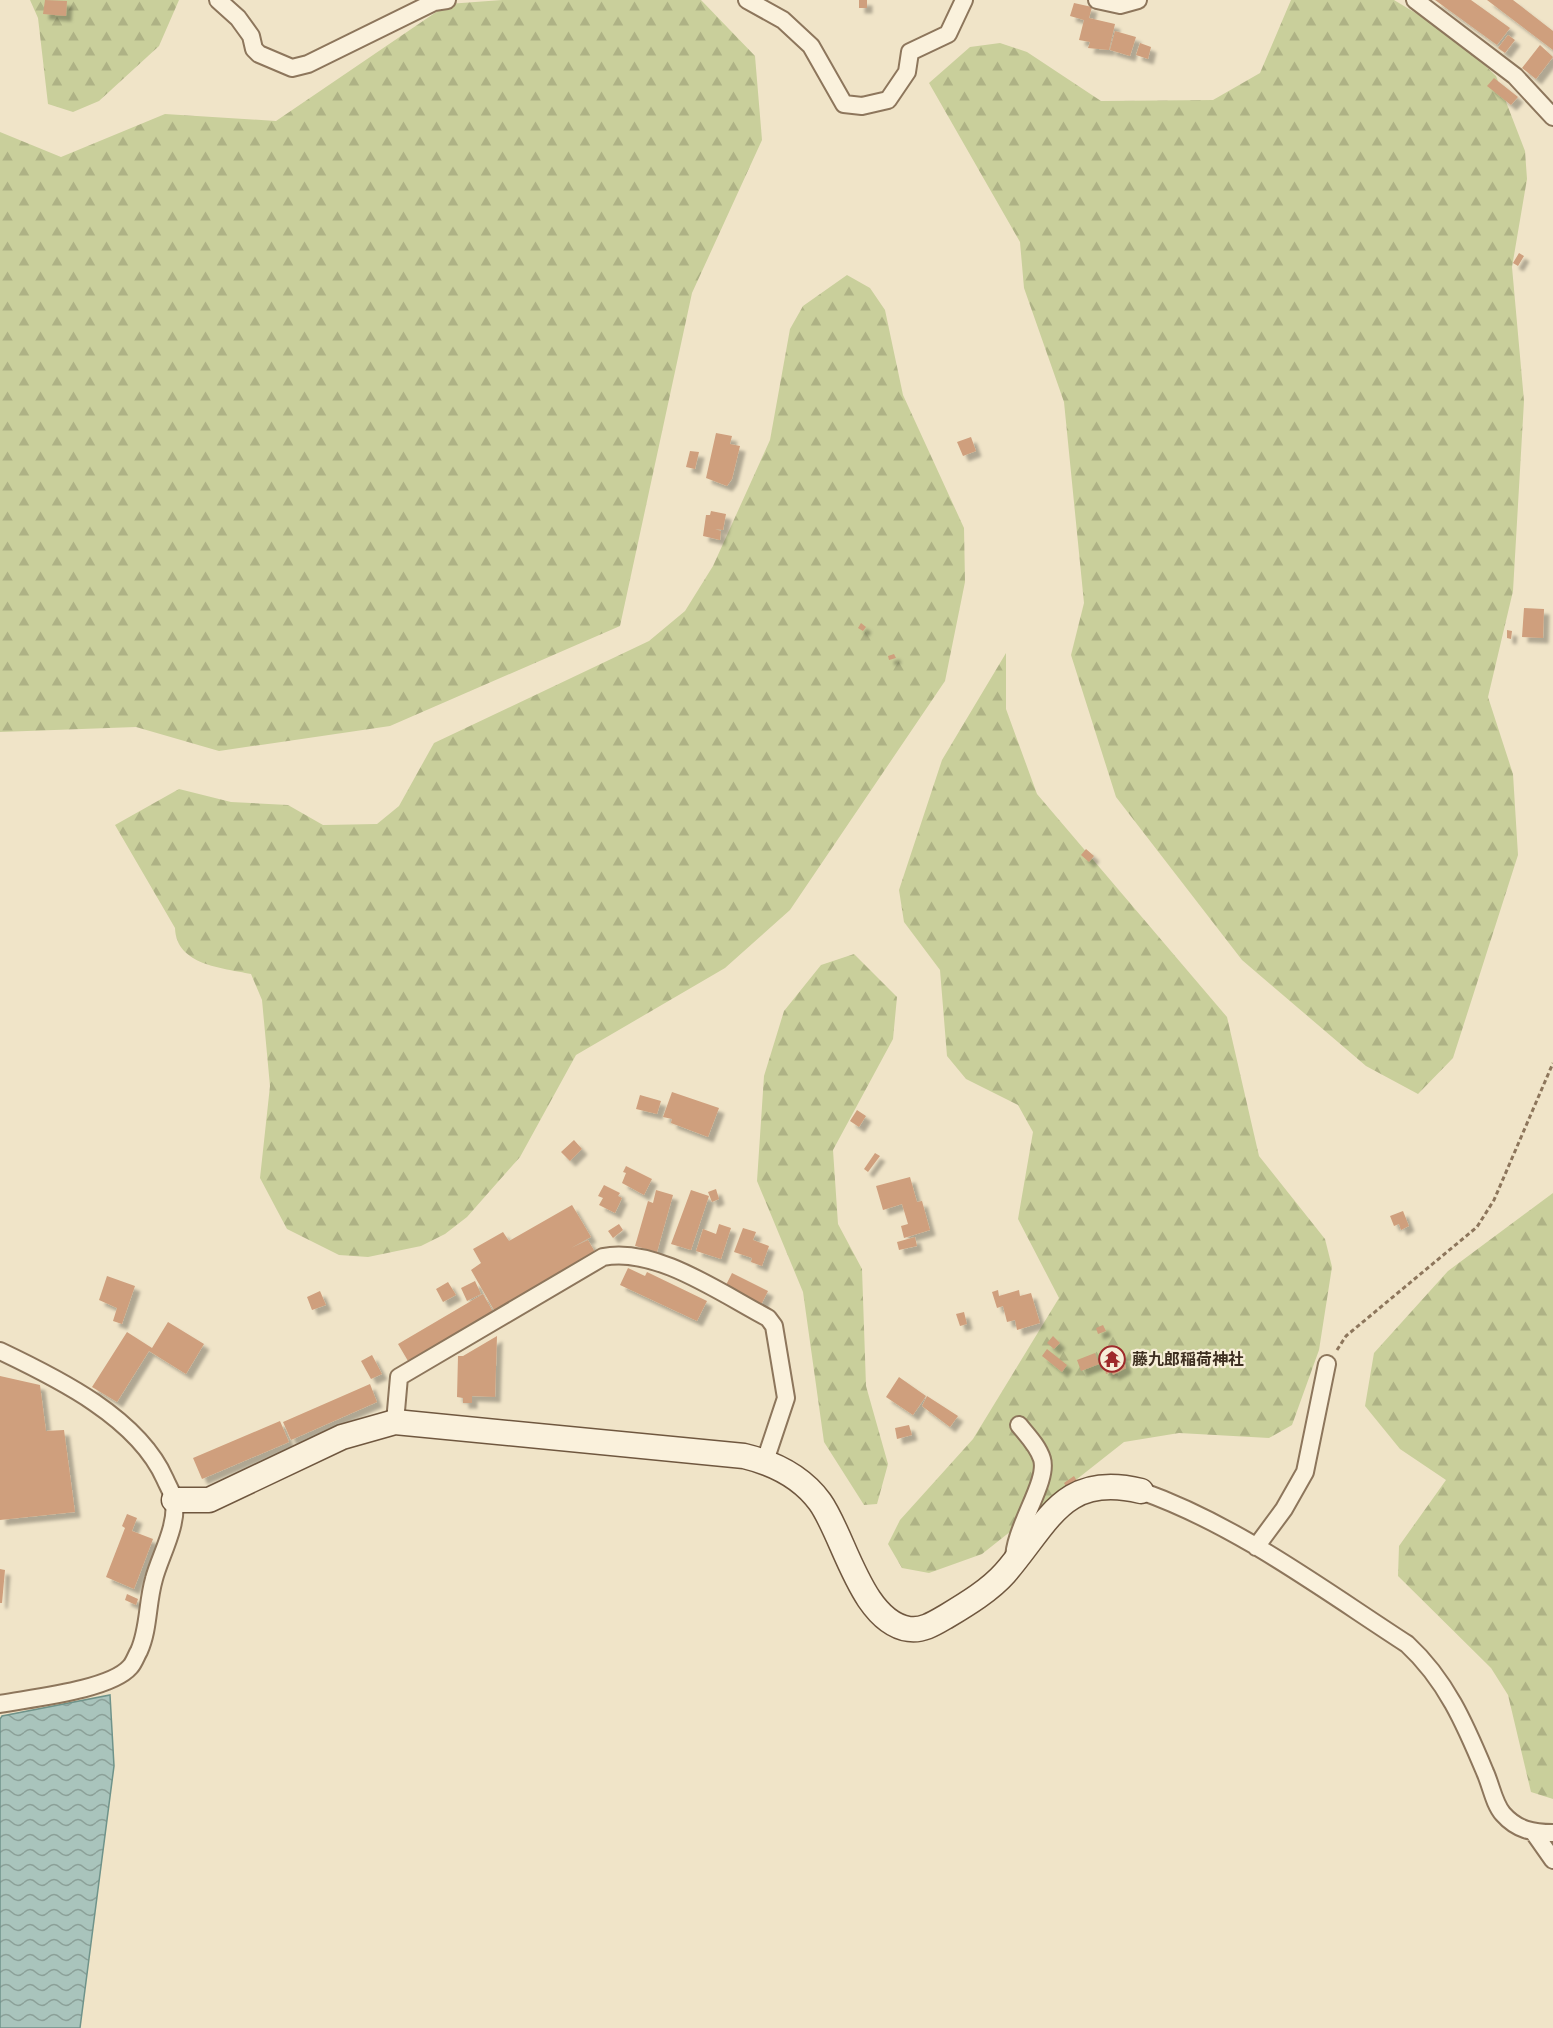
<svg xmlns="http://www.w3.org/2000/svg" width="1553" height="2028" font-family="Bitter,'Noto Sans JP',serif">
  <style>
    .forest { fill: url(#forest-firs) }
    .water { fill: url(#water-waves); stroke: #6f938a; stroke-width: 1.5 }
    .building { fill: #cf9f7d; filter: url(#shadow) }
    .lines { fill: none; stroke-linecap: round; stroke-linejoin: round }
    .street-casing { stroke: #8d765c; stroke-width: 20 }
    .secondary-casing { stroke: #6f573f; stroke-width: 27 }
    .path { stroke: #8d765c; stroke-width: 3; stroke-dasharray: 4.5 3; stroke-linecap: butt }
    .street { stroke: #faf1dc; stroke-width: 16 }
    .secondary { stroke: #faf1dc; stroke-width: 24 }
    .labels { text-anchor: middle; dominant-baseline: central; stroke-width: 4.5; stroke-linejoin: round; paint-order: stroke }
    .poi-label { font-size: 16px; font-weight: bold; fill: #3d2e20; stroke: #f7eed8; text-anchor: start }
  </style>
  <defs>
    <pattern id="forest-firs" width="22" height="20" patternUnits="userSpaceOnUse" patternTransform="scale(1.5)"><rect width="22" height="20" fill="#c9cf9b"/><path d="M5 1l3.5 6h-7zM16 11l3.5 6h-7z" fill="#aeb285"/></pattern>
    <pattern id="water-waves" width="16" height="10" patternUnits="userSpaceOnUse" patternTransform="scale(1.5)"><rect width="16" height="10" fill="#a9c4bc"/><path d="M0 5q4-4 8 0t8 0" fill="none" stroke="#8ba098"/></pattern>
    <filter id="shadow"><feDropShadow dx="5.5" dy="5.5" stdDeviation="1.5" flood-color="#0004"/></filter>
  </defs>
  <rect width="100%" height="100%" fill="#f0e4c8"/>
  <path class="forest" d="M30 0H179L159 46 99 101 73 112 48 104 38 18Z
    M502 0H701L755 56 762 140 692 293 620 626 390 726 219 751 136 727 0 732V132L61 157 165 114 276 121 448 4Z
    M1291 0H1394L1457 38 1496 76 1525 151 1527 179 1512 267 1524 401 1513 591 1488 697 1513 774 1518 855 1453 1058 1418 1094 1366 1066 1242 960 1116 797 1071 655 1084 603 1064 402 1024 288 1020 242 929 83 970 47 1000 43 1027 52 1101 101 1213 100 1260 73Z
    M847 275 870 288 885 310 903 395 964 528 965 582 945 681 790 910 725 968 576 1055 520 1157 467 1217 445 1234 421 1246 368 1257 339 1255 287 1229 260 1178 270 1086 262 1000 251 974C222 968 176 965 175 928L115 825 179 789 231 802 288 805 323 825 377 824 399 806 434 743 649 641 685 611 713 566 770 440 790 329 803 306Z
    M1006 653V709L1037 794 1227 1017 1259 1156 1325 1239 1332 1267 1319 1350 1292 1425 1269 1438 1179 1433 1124 1442 982 1554 929 1573 902 1568 888 1544 900 1520 973 1439 1059 1298 1018 1219 1033 1132 1018 1105 966 1079 947 1056 940 970 904 922 899 890 942 760Z
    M854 954 897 997 893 1039 833 1150 838 1224 862 1269 866 1386 888 1464 877 1504 864 1505 824 1442 803 1292 757 1181 764 1076 784 1011 821 965Z
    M1553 1193V1799L1531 1792 1508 1695 1491 1668 1398 1576 1399 1546 1446 1480 1400 1449 1365 1406 1374 1353 1448 1271Z"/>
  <path class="water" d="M110 1695 114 1766 80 2028H0V1719L2 1716Z"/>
  <path class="building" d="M45 0 67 1 66 16 43 14Z
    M859 0H867V8H859Z
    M1435 0H1471L1510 28 1497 45Z
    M1487 0H1513L1553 31V50Z
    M1074 3 1092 7 1089 18 1115 24 1109 50 1088 48 1090 42 1079 40 1084 20 1070 16Z
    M1115 31 1136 37 1130 56 1110 50Z
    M1508 35 1515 40 1505 53 1498 48Z
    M1140 43 1151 47 1148 59 1136 55Z
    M1540 45 1553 57 1536 79 1522 68Z
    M1494 78 1518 97 1511 105 1487 86Z
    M1519 253 1524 256 1518 266 1513 263Z
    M716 433 732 436 730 444 740 446 732 479 727 486 706 478Z
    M971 437 976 451 963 456 957 442Z
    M690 451 699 452 695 469 686 467Z
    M711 511 726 514 723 530 715 529 721 531 720 540 703 536 706 515H710Z
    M1524 608 1544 609 1543 638 1522 637Z
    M861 623 866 627 863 631 858 628Z
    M1507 630 1512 631 1511 639 1507 638Z
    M894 654 896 658 889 660 888 656Z
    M1086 849 1094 856 1089 862 1081 855Z
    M672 1092 719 1108 708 1137 671 1123 672 1119 663 1117Z
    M640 1095 661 1101 657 1114 636 1109Z
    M857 1110 866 1116 859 1127 850 1121Z
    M574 1140 582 1149 570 1161 561 1152Z
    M875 1153 880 1156 868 1172 864 1169Z
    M626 1166 652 1179 644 1195 622 1183 626 1173 623 1172Z
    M910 1177 917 1202 922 1201 930 1230 904 1238 901 1226 908 1224 902 1204 883 1210 876 1186Z
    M604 1185 620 1193 618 1196 622 1198 615 1213 599 1205 603 1198 598 1196Z
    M716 1189 719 1199 712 1202 708 1192Z
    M656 1190 673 1195 657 1252 635 1246 648 1201 653 1203Z
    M691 1190 709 1196 691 1250 671 1244Z
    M572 1205 591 1237 571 1248 588 1240 595 1252 494 1310 471 1270 481 1263 473 1249 503 1232 509 1241Z
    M1403 1211 1409 1226 1401 1230 1399 1224 1394 1226 1390 1216Z
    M619 1224 623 1230 613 1238 608 1231Z
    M719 1224 731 1228 721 1259 696 1251 703 1229 716 1234Z
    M743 1228 756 1232 753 1240 769 1246 762 1266 751 1262 752 1258 734 1252Z
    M915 1237 917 1246 899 1250 897 1242Z
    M628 1268 645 1276 647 1272 707 1301 697 1321 620 1285Z
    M732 1273 768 1291 760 1307 726 1285Z
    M107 1276 135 1286 122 1324 113 1321 117 1308 99 1300Z
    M475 1281 481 1294 467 1301 461 1288Z
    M448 1282 456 1295 443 1302 436 1289Z
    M998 1290 999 1296 1019 1290 1020 1296 1031 1293 1040 1323 1017 1330 1015 1320 1007 1322 1003 1306 997 1308 992 1292Z
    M320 1291 326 1305 312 1310 307 1297Z
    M483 1294 496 1317 411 1366 398 1344Z
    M964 1312 967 1324 960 1326 956 1314Z
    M168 1322 204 1344 186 1374 149 1351 117 1402 92 1387 127 1332 152 1348Z
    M1103 1325 1106 1331 1098 1334 1096 1328Z
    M497 1336 495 1397 472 1396V1403H463V1398L457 1397 458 1356H463Z
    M1053 1336 1060 1343 1054 1349 1047 1343Z
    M1113 1346 1116 1355 1122 1353 1126 1368 1113 1375 1112 1372 1106 1374 1103 1360 1107 1359 1104 1348Z
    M1047 1349 1067 1365 1062 1372 1042 1356Z
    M1095 1353 1099 1364 1081 1371 1077 1360Z
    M372 1355 382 1374 371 1379 361 1361Z
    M0 1376 40 1385 46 1431 64 1430 75 1512 0 1520Z
    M899 1377 926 1396 913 1415 886 1397Z
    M370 1384 377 1402 291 1440 283 1422Z
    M927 1396 958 1416 950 1427 922 1406Z
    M280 1421 289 1442 202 1479 193 1458Z
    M909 1425 912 1435 897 1439 895 1428Z
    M1074 1476 1077 1481 1067 1488 1064 1483Z
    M127 1514 137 1518 132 1531 153 1539 134 1589 106 1577 125 1528 122 1526Z
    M0 1569 5 1570 2 1603H0Z
    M127 1594 138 1599 136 1605 125 1600Z"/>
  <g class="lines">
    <g class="street-casing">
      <path id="street" d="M218 0 238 18 251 36 254 49 259 54 292 68 308 64 434 2 447 0
        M747 0 783 20 811 46 844 104 862 106 888 100 907 72 910 52 948 34 964 0
        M1097 0 1120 5 1138 0
        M1415 0 1515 76 1553 117
        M0 1351C59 1379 138 1418 165 1479 168 1486 173 1494 174 1500 178 1526 160 1556 154 1579 147 1603 149 1629 139 1651 136 1656 134 1663 130 1667 110 1690 31 1698 0 1704
        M395 1422 399 1377 603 1257C655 1246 722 1294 768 1318L774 1326 786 1398 765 1461
        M1141 1491C1237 1525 1322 1589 1407 1644 1446 1680 1465 1724 1485 1772 1491 1785 1494 1804 1503 1814 1517 1830 1533 1833 1553 1833
        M1256 1547 1284 1509 1305 1472 1327 1364
        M1014 1561C1013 1529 1049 1482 1042 1459 1038 1446 1027 1435 1019 1425
        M1534 1833 1553 1860"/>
    </g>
    <g class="secondary-casing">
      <path id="secondary" d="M174 1500H209L342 1437 395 1422 744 1456C773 1463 801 1476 820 1502 844 1535 861 1622 909 1629 923 1631 935 1623 947 1616 967 1604 990 1590 1005 1573 1049 1522 1063 1472 1141 1491"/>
    </g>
    <path class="path" d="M1337 1350 1346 1336 1477 1227 1494 1200 1553 1063"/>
    <use href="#street" class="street"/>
    <use href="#secondary" class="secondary"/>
  </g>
  <defs>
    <g id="temple-ring" transform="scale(1.35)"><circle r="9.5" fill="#f7eed8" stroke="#9e2a2b" stroke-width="1.5"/><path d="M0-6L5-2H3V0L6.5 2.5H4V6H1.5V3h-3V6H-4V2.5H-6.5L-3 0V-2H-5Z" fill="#9e2a2b"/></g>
  </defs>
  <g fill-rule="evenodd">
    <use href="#temple-ring" x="1112" y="1359"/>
  </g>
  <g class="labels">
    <g class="poi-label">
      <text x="1132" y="1359">藤九郎稲荷神社</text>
    </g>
  </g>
</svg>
